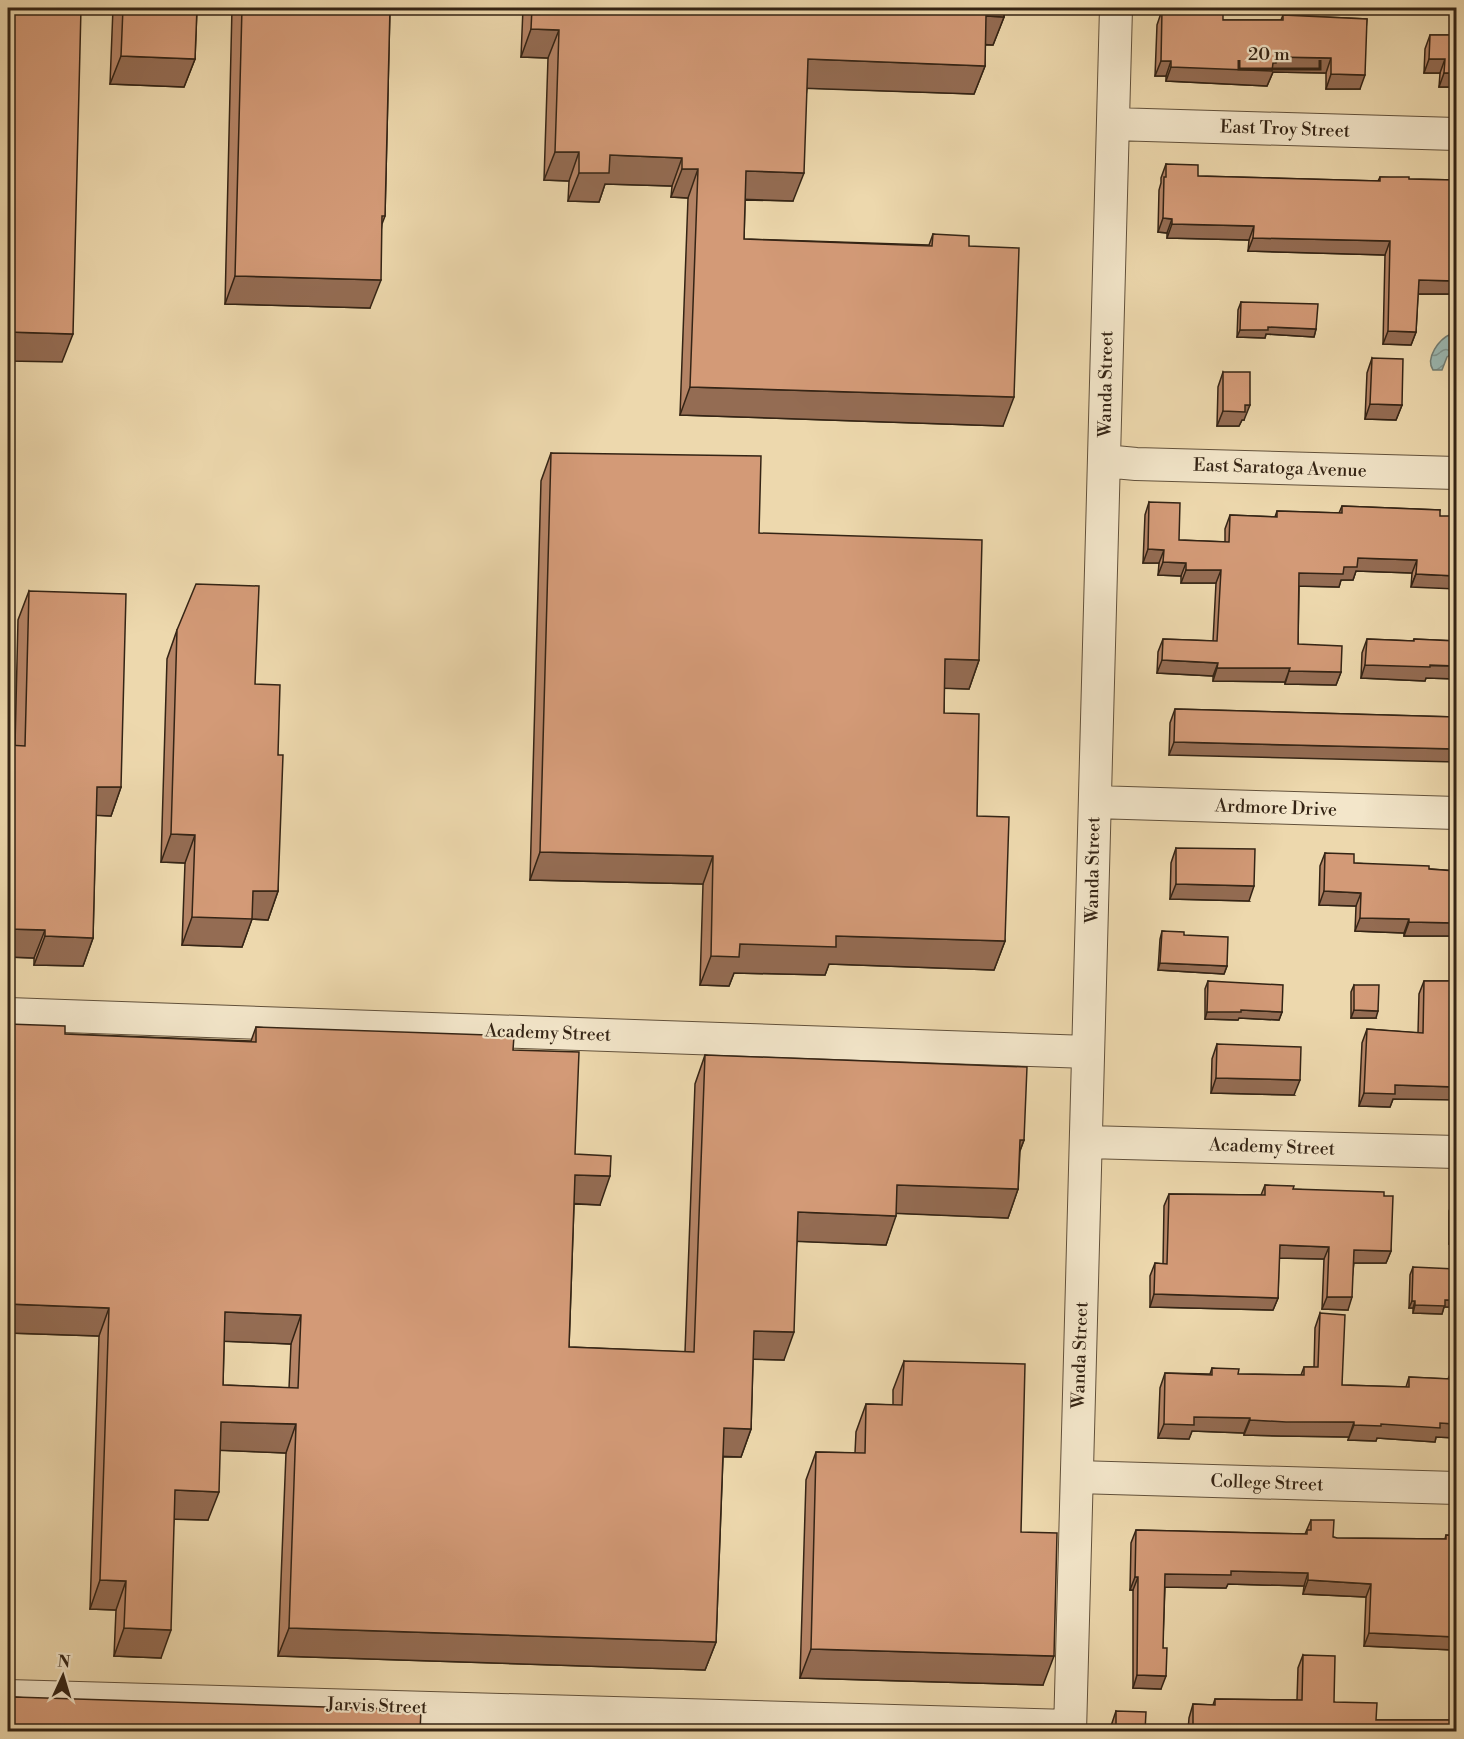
<svg xmlns="http://www.w3.org/2000/svg" width="1464" height="1739" font-family="'Libre Bodoni',serif">
  <style>
    .water { fill: url(#water-waves); stroke: #727d73; stroke-width: 1.5 }
    .lines { fill: none; stroke-linecap: round; stroke-linejoin: round }
    .minor-casing { stroke: #62513b; stroke-width: 34 }
    .minor { stroke: #f3e6ca; stroke-width: 32 }
    .wall { fill: #b58466; stroke: #342415; stroke-width: 1.5; fill-rule: evenodd }
    .shaded-wall { fill: #946c53; stroke: #342415; stroke-width: 1.5 }
    .building { fill: #d39a77; stroke: #342415; stroke-width: 1.5; fill-rule: evenodd }
    .labels { text-anchor: middle; dominant-baseline: central; stroke-width: 4.5; stroke-linejoin: round; paint-order: stroke }
    .street-label { font-size: 18px; fill: #342415; stroke: #f3e6ca }
  </style>
  <defs>
    <pattern id="water-waves" width="16" height="10" patternUnits="userSpaceOnUse" patternTransform="scale(1.5)"><rect width="16" height="10" fill="#9bb8b2"/><path d="M0 5q4-4 8 0t8 0" fill="none" stroke="#7f9590"/></pattern>
  </defs>
  <rect width="100%" height="100%" fill="#edd8ad"/>
  <filter id="stains"><feTurbulence type="fractalNoise" baseFrequency=".00333" numOctaves="4"/><feColorMatrix values="0 0 0 0 .2 0 0 0 0 .09 0 0 0 0 .02 0 0 0 .5 -.17"/></filter>
  <radialGradient id="worn" r=".72"><stop offset=".6" stop-color="#630" stop-opacity="0"/><stop offset="1" stop-color="#630" stop-opacity=".3"/></radialGradient>
  <path class="water" d="M1451 334 1456 336V351L1447 357 1442 370H1433C1425 358 1439 339 1451 334Z"/>
  <g class="lines">
    <g class="minor-casing">
      <path id="minor" d="M1113 124 1456 134
        M1104 461 1136 464 1456 473
        M1095 802 1456 813
        M8 1014 1088 1052
        M1087 1142 1456 1152
        M1077 1477 1456 1488
        M8 1696 1070 1726
        M1070 1732 1116 8"/>
    </g>
    <use href="#minor" class="minor"/>
  </g>
  <path class="wall" d="M113 8H197L195 59 184 87 110 84Z
    M232 8H390L385 216 382 224 370 308 225 304Z
    M523 8H1004V17L993 45H985V66L974 94 807 88 793 201 745 200 744 239 929 245 933 234 969 246 1003 426 680 415 688 198 671 197 672 186 605 184 599 202 568 201 569 181 544 180 548 58 521 57Z
    M1162 10 1223 20H1281L1283 15 1367 19 1360 89H1326V73L1273 72 1267 86 1166 81V76H1155L1157 25Z
    M1430 35H1456V87H1439L1440 73H1424L1425 49Z
    M1166 164 1198 176 1378 181 1380 177 1409 179 1456 180V294H1418L1416 332 1411 345 1383 344 1385 255 1248 251 1249 240 1167 238V233L1158 232 1159 190 1161 183V178Z
    M1241 302 1316 329 1314 337 1266 334 1265 338 1237 337 1238 310Z
    M1372 358 1402 405 1396 420 1365 419 1367 373Z
    M1223 372 1244 420H1242L1239 426H1217L1218 387Z
    M551 453 759 533 979 660 969 689 944 688V713L977 816 1005 941 994 970 829 964 825 975 734 973 729 986 700 985 703 884 530 880 541 481Z
    M1149 502 1179 540 1225 542V529L1230 515 1275 517 1277 511 1339 513 1342 506 1440 510 1411 587 1412 573 1356 571 1353 580H1341L1339 587 1299 586 1298 644 1341 672 1336 685 1285 684V682L1213 681V676L1157 673 1158 652 1163 639 1213 641 1216 583H1181V576L1158 575 1159 563H1143L1145 515Z
    M29 591 121 787 111 816 96 815 93 938 83 966 34 965V958L8 957V745H15L18 620Z
    M177 630 255 684 278 755V891L268 920 252 919 242 947 182 945 185 863 161 862 167 659Z
    M1367 639 1413 641 1414 639 1456 641V679L1426 678 1425 681 1361 678 1362 653Z
    M1175 709 1456 717 1169 755 1170 723Z
    M1176 848 1249 901 1170 899 1171 863Z
    M1325 853 1354 863 1456 871V941H1453V936H1404V933L1355 931 1356 906 1319 905 1320 866Z
    M1162 931 1184 935 1227 966 1224 974 1158 970 1160 939Z
    M1208 981 1282 1012 1279 1020 1239 1018 1238 1020 1205 1019V989Z
    M1424 981H1456L1393 1099 1390 1107 1359 1106 1362 1043 1367 1029 1418 1033 1419 994Z
    M1354 985 1376 1018H1351V992Z
    M8 1024 65 1034 251 1041 256 1027 513 1050 575 1154 600 1205 574 1204 569 1347 685 1352 695 1084 705 1055 1024 1140 1020 1151 1018 1189 1008 1218 896 1213 886 1245 797 1241 784 1360 753 1359 751 1429 741 1457H723L716 1642 705 1670 278 1656 286 1453 220 1450 208 1520 174 1519 161 1658 114 1656 116 1610 90 1609 99 1336 8 1333ZM224 1341 291 1344 289 1388 223 1385Z
    M1217 1044 1294 1095 1211 1093 1212 1059Z
    M1265 1185 1293 1189 1384 1196 1391 1251 1386 1263H1354L1348 1310 1322 1309 1324 1259 1279 1258 1278 1298 1273 1310 1150 1307V1276L1155 1263 1163 1264 1164 1206 1169 1194 1261 1195Z
    M1455 1197H1456V1244H1449V1211Z
    M1413 1267 1453 1300 1451 1307H1444L1442 1314 1413 1313V1308H1409L1410 1275Z
    M1320 1313 1342 1385 1406 1387 1409 1377 1448 1379 1452 1370 1456 1371V1438L1436 1437 1435 1442 1377 1438 1376 1441 1348 1440 1349 1437 1281 1436 1244 1435V1433L1192 1431 1189 1439 1158 1438 1160 1388 1165 1373 1210 1374 1212 1368 1238 1374 1301 1375 1304 1367H1314L1315 1328Z
    M904 1361 1021 1532 1043 1685 800 1678 806 1480 816 1452 855 1453 856 1432 866 1404 893 1405V1390Z
    M1311 1520 1333 1537 1337 1538 1445 1539 1446 1535 1456 1536V1731H1188L1189 1718 1193 1704 1213 1705 1215 1699 1297 1700 1298 1668 1303 1655 1334 1702 1376 1720H1453L1454 1650 1364 1646 1366 1597 1303 1594 1304 1586 1228 1584 1226 1588 1165 1587 1161 1689 1133 1688V1590H1130L1131 1543 1136 1530 1305 1534Z
    M14 1697 420 1731H8V1714Z
    M1116 1711 1145 1731H1110L1111 1726Z"/>
  <path class="shaded-wall" d="M986 16 1004 17 993 45 976 44Z
    M531 29 559 30 548 58 521 57Z
    M121 56 195 59 184 87 110 84Z
    M1276 57 1331 58 1326 73 1273 72 1267 86 1166 81 1171 67 1273 63Z
    M808 59 985 66 974 94 797 88Z
    M1429 59H1445L1440 73H1424Z
    M1161 61H1171L1166 76H1155Z
    M1444 73H1456V87H1439Z
    M1331 74 1365 75 1360 89H1326Z
    M555 152H579L569 181 544 180Z
    M610 155 682 158 672 186 605 184 599 202 568 201 579 173Z
    M682 169H698L688 198 671 197Z
    M746 171 804 173 793 201 736 199Z
    M1163 218 1172 219 1167 233 1158 232Z
    M1172 224 1254 226 1249 240 1167 238Z
    M1253 238 1390 241 1385 255 1248 251Z
    M235 276 381 280 370 308 225 304Z
    M1419 280 1456 281V294H1414Z
    M1268 327 1316 329 1314 337 1266 334 1265 338 1237 337 1240 330Z
    M1388 331 1416 332 1411 345 1383 344Z
    M8 332 73 334 62 362 8 361Z
    M690 387 1014 397 1003 426 680 415Z
    M1370 404 1402 405 1396 420 1365 419Z
    M1245 405H1250L1244 420H1242L1239 426H1217L1223 411Z
    M1148 549 1164 550 1159 563H1143Z
    M1358 558 1417 560 1412 573 1356 571 1353 580H1341L1339 587 1294 586 1299 573 1344 567Z
    M1163 562 1186 563 1181 576 1158 575Z
    M1186 570H1221L1216 583H1181Z
    M1416 574 1456 576V589L1411 587Z
    M945 659 979 660 969 689 935 688Z
    M1162 660 1218 663 1213 676 1157 673Z
    M1365 665 1456 666V679L1426 678 1425 681 1361 678Z
    M1217 668H1290L1285 682 1213 681Z
    M1289 671 1341 672 1336 685 1285 684Z
    M1174 742 1456 749V762L1169 755Z
    M97 787H121L111 816 87 815Z
    M171 834 195 835 185 863 161 862Z
    M540 852 713 856 703 884 530 880Z
    M1176 884 1254 886 1249 901 1170 899Z
    M253 891H278L268 920 252 919 242 947 182 945 192 917Z
    M1324 891 1361 893 1356 906 1319 905Z
    M1360 918 1409 919 1404 933 1355 931Z
    M1409 922 1456 923V928L1453 936H1404Z
    M8 929 45 930 34 958 8 957Z
    M1456 931V941H1453Z
    M45 936 93 938 83 966 34 965Z
    M836 936 1005 941 994 970 829 964 825 975 734 973 729 986 700 985 711 956 740 944Z
    M1160 963 1227 966 1224 974 1158 970Z
    M1241 1010 1282 1012 1279 1020 1239 1018 1238 1020 1205 1019 1207 1012Z
    M1354 1010 1378 1011 1376 1018H1351Z
    M1216 1078 1300 1080 1294 1095 1211 1093Z
    M1395 1085 1456 1087V1100L1393 1099 1390 1107 1359 1106 1364 1093Z
    M1020 1140H1024L1013 1168Z
    M575 1175 610 1176 600 1205 565 1203Z
    M897 1185 1018 1189 1008 1218 887 1213Z
    M798 1212 896 1216 886 1245 788 1241Z
    M1454 1230H1456V1244H1449Z
    M1280 1245 1329 1247 1324 1259 1275 1258Z
    M1354 1250 1391 1251 1386 1263H1349Z
    M1154 1294 1278 1298 1273 1310 1150 1307Z
    M1327 1297H1352L1348 1310 1322 1309Z
    M1445 1300H1453L1451 1307H1444L1442 1314 1413 1313 1415 1305Z
    M1412 1301H1415L1413 1308H1409Z
    M8 1304 109 1308 99 1336 8 1333Z
    M225 1312 301 1315 291 1344 215 1341Z
    M754 1331 794 1332 784 1360 744 1359Z
    M1194 1417 1250 1418 1244 1433 1192 1431 1189 1439 1158 1438 1164 1424Z
    M1250 1420 1354 1422 1349 1437 1281 1436 1244 1435Z
    M221 1422 296 1424 286 1453 211 1450Z
    M1440 1423 1456 1424V1438L1436 1437 1435 1442 1377 1438 1376 1441 1348 1440 1354 1425 1381 1424Z
    M724 1428 751 1429 741 1457 713 1456Z
    M175 1490 219 1492 208 1520 165 1519Z
    M1231 1571 1308 1573 1304 1586 1228 1584 1226 1588 1160 1587 1165 1574Z
    M1135 1577H1138L1133 1590H1130Z
    M100 1580 126 1581 116 1610 90 1609Z
    M1308 1580 1371 1584 1366 1597 1303 1594Z
    M124 1628 171 1630 161 1658 114 1656Z
    M289 1628 716 1642 705 1670 278 1656Z
    M1369 1633 1456 1637V1644L1454 1650 1364 1646Z
    M811 1649 1054 1656 1043 1685 800 1678Z
    M1137 1675 1166 1676 1161 1689 1133 1688Z"/>
  <path class="building" d="M8 8H81L73 334 8 332Z
    M123 8H197L195 59 121 56Z
    M242 8H390L385 216H382L381 280 235 276Z
    M532 8H1004V17L986 16 985 66 808 59 804 173 746 171 744 239 932 246 933 234 969 236V246L1019 248 1014 397 690 387 698 169H682V158L610 155 609 173H579V152H555L559 30 531 29Z
    M1162 10 1223 12V20H1283V15L1367 19 1365 75 1331 74V58L1276 57V63H1273L1272 71 1171 67V61H1161Z
    M1430 35H1456V73H1444L1445 59H1429Z
    M1166 164 1198 165V176L1380 181V177H1409V179L1456 180V281L1419 280 1416 332 1388 331 1390 241 1253 238 1254 226 1172 224V219L1163 218 1164 177H1166Z
    M1241 302 1318 304 1316 329 1268 327V330H1240Z
    M1372 358 1403 359 1402 405 1370 404Z
    M1223 372H1250V405H1245V412L1223 411Z
    M551 453 761 456 759 533 982 540 979 660 945 659 944 713 979 714 977 816 1009 817 1005 941 836 936V947L740 944 739 957 711 956 713 856 540 852Z
    M1149 502 1180 503 1179 540 1229 542 1230 515 1277 517V511L1342 513V506L1440 510V516H1456V576L1416 574 1417 560 1358 558 1357 567H1344L1343 574 1299 573 1298 644 1342 646 1341 672 1289 671 1290 668H1217L1218 663 1162 660 1163 639 1217 641 1221 570H1186V563L1163 562 1164 550 1148 549Z
    M196 584 259 586 255 684 280 685 278 755H283L278 891H253L252 919 192 917 195 835 171 834 177 630Z
    M29 591 126 594 121 787H97L93 938 45 936V930L8 929V745L25 746Z
    M1367 639 1414 641V639L1456 641V666L1430 665V667L1365 665Z
    M1175 709 1456 717V749L1174 742Z
    M1176 848 1255 849 1254 886 1176 884Z
    M1325 853 1354 854V863L1429 866V869L1456 871V923L1409 922V919L1360 918 1361 893 1324 891Z
    M1162 931 1184 932V935L1228 937 1227 966 1160 963Z
    M1208 981 1283 985 1282 1012 1241 1010V1012H1207Z
    M1424 981H1456V1087L1395 1085V1094L1364 1093 1367 1029 1423 1033Z
    M1354 985H1379L1378 1011 1354 1010Z
    M8 1024 65 1026V1034L256 1042V1027L514 1036 513 1050 579 1052 575 1154 611 1156 610 1176 575 1175 569 1347 694 1352 705 1055 1027 1067 1024 1140H1020L1018 1189 897 1185 896 1216 798 1212 794 1332 754 1331 751 1429 724 1428 716 1642 289 1628 296 1424 221 1422 219 1492 175 1490 171 1630 124 1628 126 1581 100 1580 109 1308 8 1304ZM225 1312 301 1315 298 1388 223 1385Z
    M1217 1044 1301 1047 1300 1080 1216 1078Z
    M1265 1185 1294 1186 1293 1189 1384 1192V1196H1393L1391 1251 1354 1250 1352 1297H1327L1329 1247 1280 1245 1278 1298 1154 1294 1155 1263 1167 1264 1169 1194 1265 1195Z
    M1455 1197H1456V1230H1454Z
    M1413 1267 1455 1269 1453 1300H1445V1306L1415 1305V1301H1412Z
    M1320 1313 1345 1315 1342 1385 1409 1387V1377L1451 1379 1452 1370 1456 1371V1424L1440 1423V1428L1381 1424V1426L1354 1425V1422H1286L1250 1420V1418L1194 1417V1425L1164 1424 1165 1373 1212 1375V1368L1239 1369 1238 1374 1304 1375V1367H1318Z
    M904 1361 1025 1364 1021 1532 1057 1533 1054 1656 811 1649 816 1452 865 1453 866 1404 902 1405Z
    M1311 1520H1334L1333 1537 1337 1538 1446 1539V1535L1456 1536V1637L1369 1633 1371 1584 1308 1580V1573L1231 1571V1575L1165 1574 1163 1648H1167L1166 1676 1137 1675 1138 1577H1135L1136 1530 1307 1534V1530H1311Z
    M1303 1655 1335 1656 1334 1702 1377 1703 1376 1720H1456V1731H1193V1704L1215 1705V1699L1302 1700Z
    M14 1697 421 1710 420 1731H13Z
    M1116 1711 1146 1712 1145 1731H1116Z"/>
  <g class="labels">
    <g class="street-label">
      <text transform="translate(1285 129) rotate(2)">East Troy Street</text>
      <text transform="translate(1106 384) rotate(-89)">Wanda Street</text>
      <text transform="translate(1280 468) rotate(2)">East Saratoga Avenue</text>
      <text transform="translate(1276 808) rotate(2)">Ardmore Drive</text>
      <text transform="translate(1093 870) rotate(-89)">Wanda Street</text>
      <text transform="translate(548 1033) rotate(2)">Academy Street</text>
      <text transform="translate(1272 1147) rotate(2)">Academy Street</text>
      <text transform="translate(1080 1355) rotate(-88)">Wanda Street</text>
      <text transform="translate(1267 1483) rotate(2)">College Street</text>
      <text transform="translate(377 1706) rotate(2)">Jarvis Street</text>
    </g>
  </g>
  <rect width="1464" height="1739" fill="none" stroke="#edd8ad" stroke-width="30"/>
  <rect x="9" y="9" width="1446" height="1721" fill="none" stroke="#342415" stroke-width="3"/>
  <rect x="15" y="15" width="1434" height="1709" fill="none" stroke="#342415" stroke-width="1.5"/>
  <g transform="translate(63 1676) rotate(4)" stroke="#f3e6ca" stroke-width="4.5" paint-order="stroke">
  <path d="M0-4.5L10 22L0 15L-10 22Z" fill="#342415"/>
  <text y="-9" font-size="16" font-weight="bold" text-anchor="middle" fill="#342415">N</text>
  </g>
  <path d="M1239 60v9h81v-9" fill="none" stroke="#342415" stroke-width="3"/>
  <text x="1248" y="60" font-size="18" fill="#342415" stroke="#f3e6ca" stroke-width="4.5" paint-order="stroke">20 m</text>
  <rect width="100%" height="100%" filter="url(#stains)"/>
  <rect width="100%" height="100%" fill="url(#worn)"/>
</svg>
